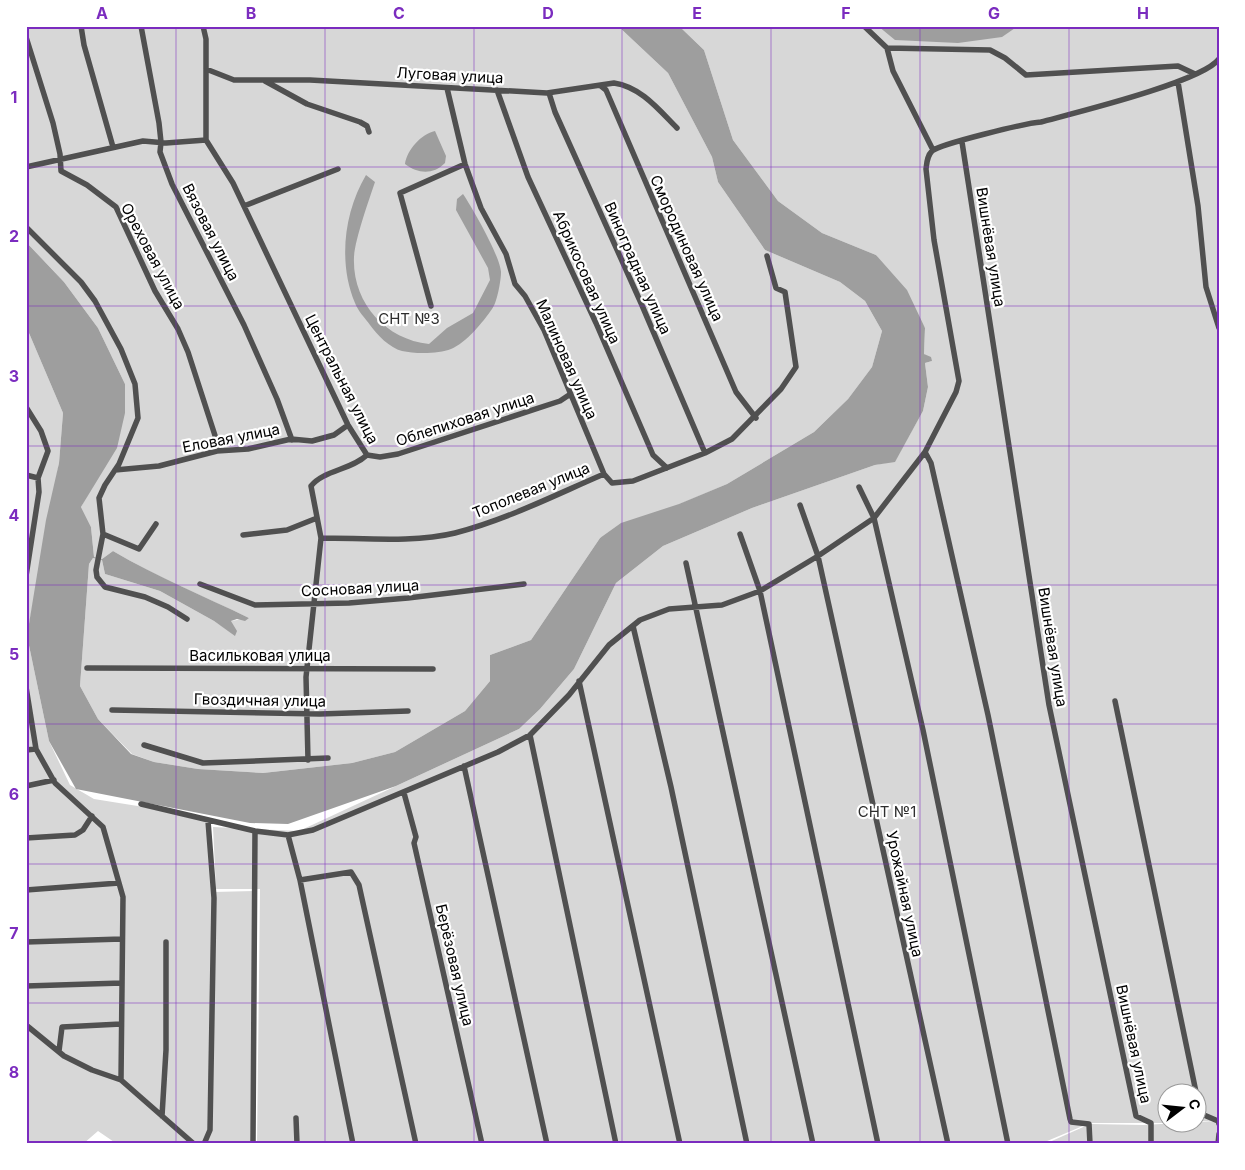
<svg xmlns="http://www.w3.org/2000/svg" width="1245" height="1170" font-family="Inter,sans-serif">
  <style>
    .green { fill: #d7d7d7 }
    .water { fill: #9e9e9e }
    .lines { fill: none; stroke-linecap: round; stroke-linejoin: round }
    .minor { stroke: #505050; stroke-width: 5.5 }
    .grid { fill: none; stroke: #7b2cbf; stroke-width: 1; stroke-opacity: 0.55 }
    .labels { text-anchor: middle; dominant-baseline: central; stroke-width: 4.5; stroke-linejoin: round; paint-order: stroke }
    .street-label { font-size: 15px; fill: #000; stroke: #fff }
    .park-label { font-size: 15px; fill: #2e2e2e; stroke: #fff }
    .neatline { fill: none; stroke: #7b2cbf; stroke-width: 2 }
    .grid-label { font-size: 16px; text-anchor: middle; font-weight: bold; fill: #7b2cbf }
  </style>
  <rect width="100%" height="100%" fill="#fff"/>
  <path class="green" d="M26 26H618L668 73 712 157 718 182 765 250 840 282 865 301 882 331 872 367 848 399 814 432 727 484 600 538 531 640 490 655V681L465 711 395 752 352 763 263 773 198 769 154 762 132 754 98 719 80 686 89 564 93 558 102 560 105 574 160 591 214 621 235 635 231 621 249 618C203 596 157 577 113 551L102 559 94 557 91 527 81 507 96 480 125 384 98 328 64 282 26 242Z
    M679 26H1219V1144H1045L1090 1124 1143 1125 1216 1121H1198V1092H1168V1122L1176 1123H1090L1040 1144H257L260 889H216L213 827 299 831 519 729 540 709 574 669 616 583 663 546 752 508 875 465 895 461 923 411 928 387 925 363 932 361 924 354 925 328 876 255 822 233 778 201 733 140 704 50Z
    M26 326 63 413 59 463 27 636 49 741 70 785 94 799 206 817 213 892 254 891 253 1144H117L98 1131 83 1144H26Z"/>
  <path class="water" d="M618 26H679L704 50 733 140 778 201 822 233 876 255 907 290 925 328 924 354 931 357 932 361 925 363 928 387 923 411 895 462 875 465 752 508 663 546 616 583 574 669 540 709 519 729 396 786 288 824 250 823 76 789 49 741 27 636 46 520 59 463 63 413 26 326V242L64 282 98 328 125 384V413L117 448 81 507 91 527 94 557 102 559 113 551C157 577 204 596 249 618L245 621 237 619 231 621 237 631 235 636 214 621 160 591 105 574 102 560 93 558 89 564 80 686 98 719 131 754 154 762 198 769 263 773 352 763 395 752 465 711 490 681V655L531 640 600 538 621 523 679 504 727 484 814 432 848 399 872 367 882 331 865 301 840 282 765 250 718 182 712 157 668 73Z
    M878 26H1018L1002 37 958 43 895 40Z
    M435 131 446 156 445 163C433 175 418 174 405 164 407 150 421 134 435 131Z
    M366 175 375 182C369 200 355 239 354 257 352 302 385 339 429 344L447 328 473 313 490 280 488 268 456 210 457 199 463 194C473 209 500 256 501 272 501 281 497 303 492 309 483 322 466 343 451 349 439 354 415 354 402 351 390 348 377 335 370 325 365 318 358 311 355 303 338 263 344 212 366 175Z"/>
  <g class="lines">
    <path class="minor" d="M81 26 84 45 113 147
      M141 26 159 123 161 142 160 152 172 184 244 325 277 399 292 440
      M203 26 206 39V140L233 183 348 425 367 455C351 470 324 470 311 486L321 538 306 677 308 760
      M864 26 887 48 990 50 1005 58 1026 75 1178 66 1195 74
      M26 37 53 123 60 154 61 171 87 185 116 207 155 291 178 329 188 352 220 451
      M887 48 893 71 933 150
      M206 69 234 80H310L547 93 614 83C641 87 659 110 677 128
      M265 81 307 104 360 122 367 126 369 132
      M1178 82 1198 206 1206 287 1219 328
      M601 86 606 90 736 392 756 418
      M447 88 465 164 481 208 506 254 515 284 525 296 544 330 604 474
      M497 90 528 177 596 323 653 455 667 468
      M549 93 555 112 641 303 705 453
      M962 142 1049 705 1136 1116 1151 1123V1144
      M26 167 143 141 166 143 206 140
      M244 206 338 169
      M26 227 81 282 95 301 121 349 135 384 138 418 119 464 105 485 99 498 103 534 96 570 97 577 105 587 145 597 168 607 187 619
      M431 306 400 193 465 164
      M26 407 41 431 48 451 38 478 39 492 26 576
      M925 452 931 463 988 715 1070 1119 1071 1122 1089 1124 1090 1144
      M367 455 380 457 398 454 560 401 569 395
      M115 470 159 466 217 451 248 449 291 439 312 441 334 435 348 425
      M26 475 38 478
      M859 487 874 518 923 730 1008 1144
      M800 505 818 556 948 1144
      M103 534 139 549 156 524
      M740 534 760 591 878 1144
      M243 535 287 530 317 518
      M321 538C363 538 414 543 455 533 506 520 555 495 604 474L612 483 633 481 705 453 732 439 781 389 796 367 785 292 776 288 767 256
      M686 563 813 1144
      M200 584 255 605 349 603 408 598 524 584
      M633 626 671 787 747 1144
      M87 668 433 669
      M579 681 680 1144
      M26 687 36 749 55 783 103 827 123 897 121 1080
      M1115 701 1196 1092
      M112 710 320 714 408 711
      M530 735 616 1144
      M144 745 203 763 328 758
      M26 750 36 749
      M464 766 547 1144
      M26 786 54 780
      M404 793 416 837 414 843 482 1144
      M141 804 255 831 288 835 313 830 498 752 530 735 569 695 609 645 640 620 669 609 722 605 760 591 818 556 874 518 925 452 956 392 959 381 934 240 926 169C927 162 927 156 932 151 940 144 1026 123 1041 122 1074 113 1202 82 1219 59
      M288 835 300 880 353 1144
      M26 838 75 835 83 830 92 816
      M300 880 351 872 359 885 416 1144
      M26 890 119 883
      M26 942 122 939
      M26 986 122 983
      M26 1025 64 1056 92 1070 121 1080 194 1144
      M59 1051 62 1027 121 1024
      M1198 1100 1204 1115 1218 1121 1219 1124
      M162 1116 166 1050V942
      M296 1118 297 1144
      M204 1144 210 1130 214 898 208 821
      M253 1144 255 831
      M1218 1144 1219 1134"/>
  </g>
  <path class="grid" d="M176 26V1144M325 26V1144M474 26V1144M622 26V1144M771 26V1144M920 26V1144M1069 26V1144M26 167H1219M26 306H1219M26 446H1219M26 585H1219M26 724H1219M26 864H1219M26 1003H1219"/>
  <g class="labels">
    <g class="street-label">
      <text transform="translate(450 75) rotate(3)">Луговая улица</text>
      <text transform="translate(211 232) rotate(63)">Вязовая улица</text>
      <text transform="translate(991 247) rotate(81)">Вишнёвая улица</text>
      <text transform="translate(687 248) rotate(66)">Смородиновая улица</text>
      <text transform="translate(153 256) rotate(62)">Ореховая улица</text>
      <text transform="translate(638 268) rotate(66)">Виноградная улица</text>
      <text transform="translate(587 277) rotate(66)">Абрикосовая улица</text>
      <text transform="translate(567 359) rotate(66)">Малиновая улица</text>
      <text transform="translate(342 379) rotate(63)">Центральная улица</text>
      <text transform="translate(465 419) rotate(-18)">Облепиховая улица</text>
      <text transform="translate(231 438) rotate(-11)">Еловая улица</text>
      <text transform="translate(531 490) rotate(-22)">Тополевая улица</text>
      <text transform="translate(360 588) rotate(-3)">Сосновая улица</text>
      <text transform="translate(1053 647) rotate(81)">Вишнёвая улица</text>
      <text x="260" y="655">Васильковая улица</text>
      <text transform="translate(260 700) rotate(1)">Гвоздичная улица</text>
      <text transform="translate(905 894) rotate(78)">Урожайная улица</text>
      <text transform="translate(455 965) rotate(77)">Берёзовая улица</text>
      <text transform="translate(1134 1044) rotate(78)">Вишнёвая улица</text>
    </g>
    <g class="park-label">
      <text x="409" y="318">СНТ №3</text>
      <text x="887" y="811">СНТ №1</text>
    </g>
  </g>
  <rect width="1245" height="1170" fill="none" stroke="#ffffff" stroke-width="55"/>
  <g transform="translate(1182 1108) rotate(74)"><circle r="24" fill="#ffffff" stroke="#999999"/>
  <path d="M0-4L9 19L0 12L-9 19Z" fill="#000000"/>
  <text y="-8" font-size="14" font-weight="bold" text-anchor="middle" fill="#000000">С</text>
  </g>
  <rect x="28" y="28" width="1190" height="1114" class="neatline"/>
  <g class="grid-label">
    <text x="102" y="19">A</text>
    <text x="251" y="19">B</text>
    <text x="399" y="19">C</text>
    <text x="548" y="19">D</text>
    <text x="697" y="19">E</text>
    <text x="846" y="19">F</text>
    <text x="994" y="19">G</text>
    <text x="1143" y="19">H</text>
    <text x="14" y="103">1</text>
    <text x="14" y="242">2</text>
    <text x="14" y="382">3</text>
    <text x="14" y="521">4</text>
    <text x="14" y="660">5</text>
    <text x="14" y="800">6</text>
    <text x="14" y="939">7</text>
    <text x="14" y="1078">8</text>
  </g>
</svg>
